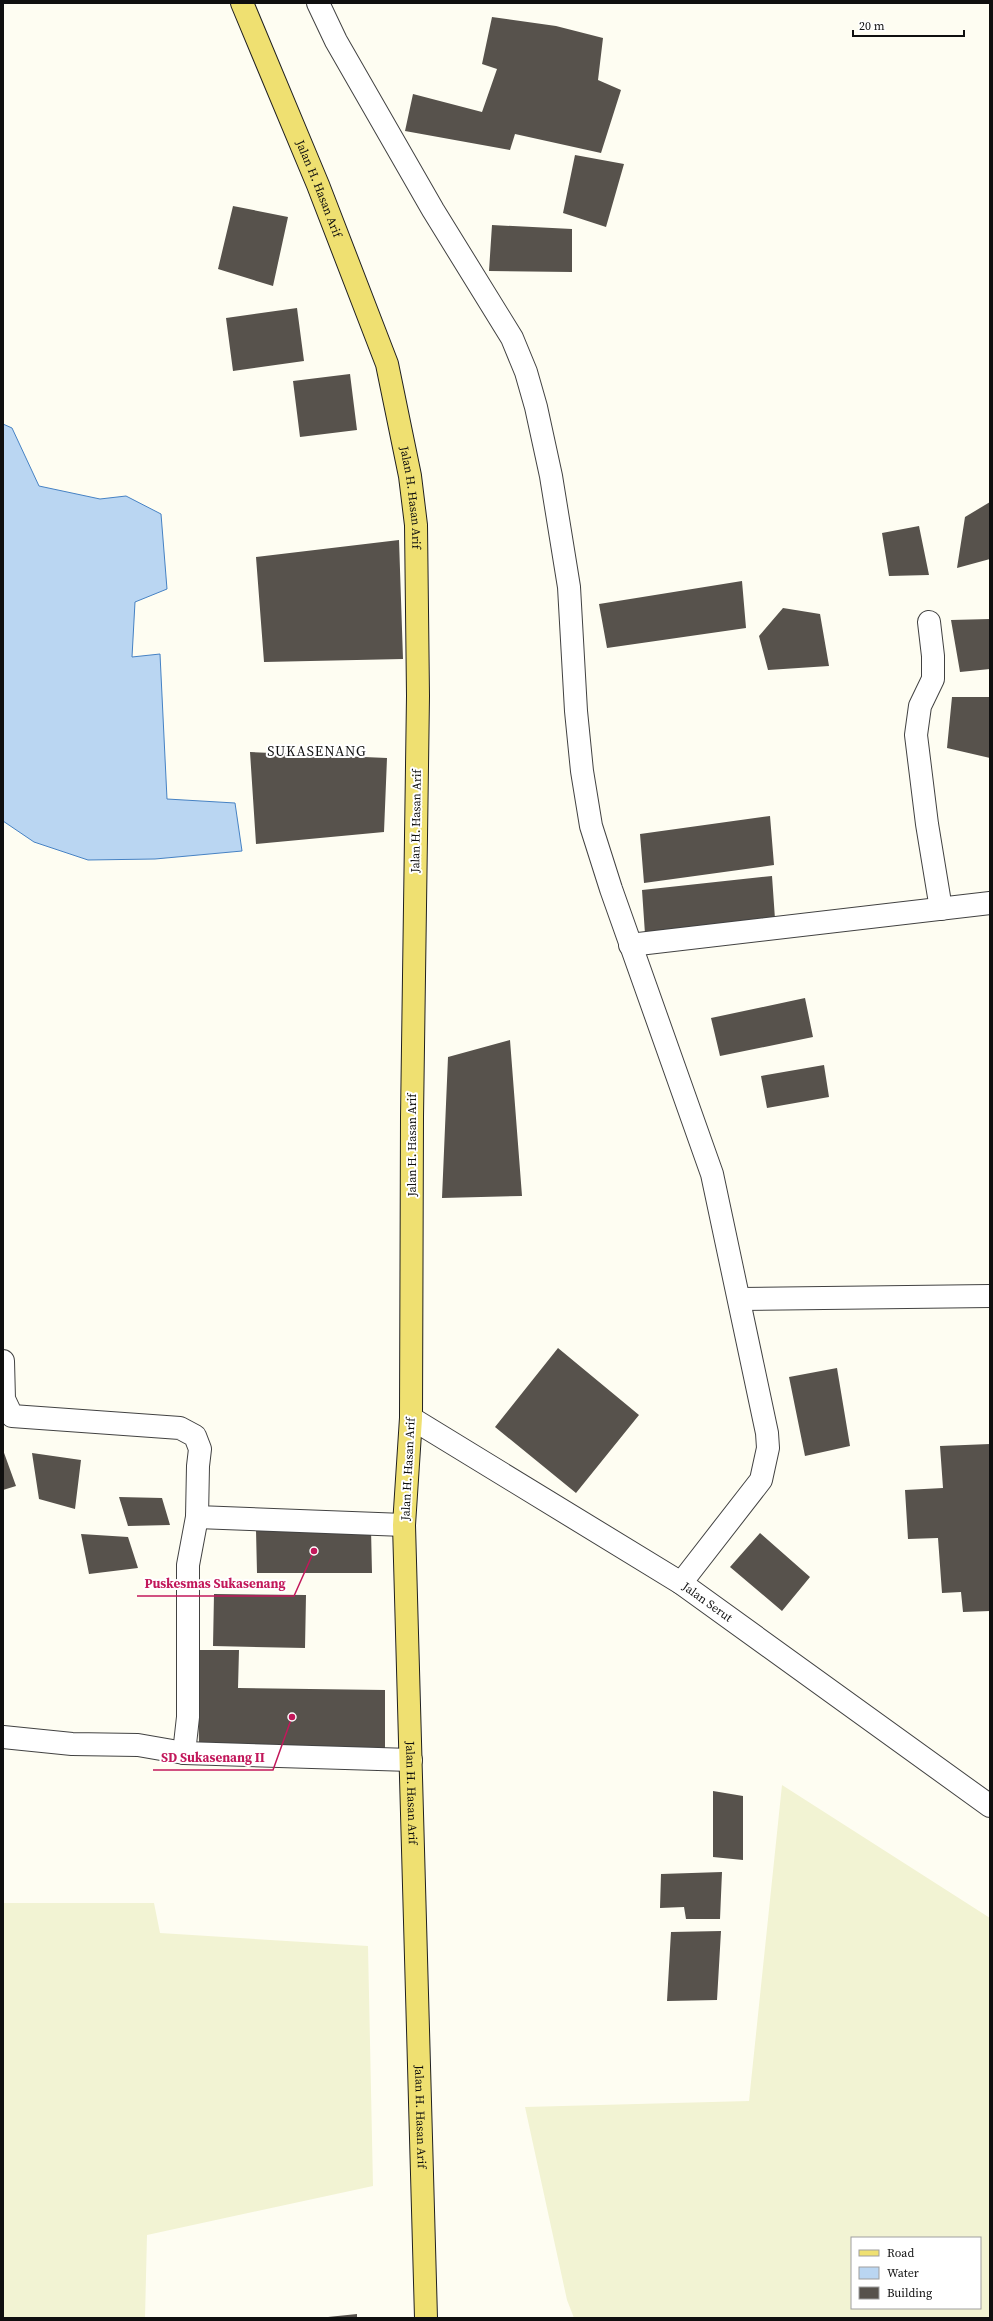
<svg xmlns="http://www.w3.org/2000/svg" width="993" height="2321" font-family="'Source Serif 4',serif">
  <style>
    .farmland { fill: #f2f3d3; fill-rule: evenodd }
    .water { fill: #bad6f2; stroke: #4682c4 }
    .building { fill: #57524c }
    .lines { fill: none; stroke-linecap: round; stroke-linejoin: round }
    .minor-casing { stroke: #424242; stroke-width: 24 }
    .major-casing { stroke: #202020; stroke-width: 24 }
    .minor { stroke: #fff; stroke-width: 22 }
    .major { stroke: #efe071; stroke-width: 22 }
    .labels { text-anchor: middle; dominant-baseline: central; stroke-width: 4; stroke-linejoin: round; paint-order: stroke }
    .street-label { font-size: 12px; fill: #0f0f0f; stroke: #fff }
    .quarter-label { font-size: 14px; letter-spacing: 1px; fill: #0f0f0f; stroke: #fff }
    .leader { fill: none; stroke: #c2185b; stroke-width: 1.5 }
    .callout-dot { fill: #c2185b; stroke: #fff; stroke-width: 1.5 }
    .callout-label { font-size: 13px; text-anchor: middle; font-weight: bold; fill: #c2185b; stroke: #fff; stroke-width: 4; stroke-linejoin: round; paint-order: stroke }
  </style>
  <rect width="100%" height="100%" fill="#fefdf2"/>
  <path class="farmland" d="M782 1785 990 1918V2318H574L567 2300 525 2107 749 2101ZM852 2238H980V2308H852Z
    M3 1903H154L160 1933 368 1946 373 2186 147 2235 145 2318H3Z"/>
  <path class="water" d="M3 424 12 428 39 486 100 499 126 496 161 514 167 589 135 602 132 657 160 654 167 799 235 803 242 851 155 859 88 860 34 842 3 821Z"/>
  <path class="building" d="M492 17 556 26 603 38 598 80 621 90 601 153 515 134 510 150 405 131 413 94 482 112 497 69 482 64Z
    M575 155 624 164 606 227 563 213Z
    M233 206 288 217 273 286 218 269Z
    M492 225 572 229V272L489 271Z
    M297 308 304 361 233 371 226 318Z
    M350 374 357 430 300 437 293 381Z
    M990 502V559L957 568 965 517Z
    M919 526 929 575 889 576 882 533Z
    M399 540 403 659 264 662 256 557Z
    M742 581 746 628 607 648 599 604Z
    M783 608 820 614 829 666 768 670 759 636Z
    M990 619V669L960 672 951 620Z
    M952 697H990V758L947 748Z
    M250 752 387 758 384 832 256 844Z
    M770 816 774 865 644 883 640 834Z
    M772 876 775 919 645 934 642 890Z
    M805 998 813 1037 720 1056 711 1018Z
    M510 1040 522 1196 442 1198 448 1057Z
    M824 1065 829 1097 767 1108 761 1076Z
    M558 1348 639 1415 576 1493 495 1427Z
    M837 1368 850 1446 805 1456 789 1377Z
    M990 1444V1611L963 1612 961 1592 942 1593 938 1538 908 1539 905 1490 943 1488 940 1446Z
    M3 1450 16 1486 3 1490Z
    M32 1453 81 1460 75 1509 39 1499Z
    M119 1497 162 1498 170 1525 128 1526Z
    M371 1529 372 1573H257L256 1530Z
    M760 1533 810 1577 782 1611 730 1567Z
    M81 1534 128 1537 138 1568 89 1574Z
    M214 1594 306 1595 305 1648 213 1646Z
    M197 1650H239L238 1688 385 1690V1748L199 1743Z
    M713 1791 743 1796V1860L713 1857Z
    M722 1872 720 1919H686L684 1907 660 1908 661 1874Z
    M721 1931 717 2000 667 2001 671 1932Z
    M357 2314V2318H328V2317Z"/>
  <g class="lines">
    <g class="minor-casing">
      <g id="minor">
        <path d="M318 3 336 41 433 210 512 338 526 372 536 407 551 476 569 587 576 711 582 771 591 826 611 889 712 1174 767 1433 768 1448 761 1480 681 1583"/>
        <path d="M929 622 933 656V679L920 706 916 735 927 824 941 909"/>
        <path d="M630 945 990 903"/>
        <path d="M740 1299 990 1296"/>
        <path d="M3 1361 4 1399 12 1416 180 1428 195 1436 200 1449 198 1466 197 1517 404 1525"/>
        <path id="s1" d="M411 1418 681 1583 990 1806"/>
        <path d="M3 1737 72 1744 138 1745 184 1753 411 1760"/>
        <path d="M184 1753 188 1717V1565L197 1517"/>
      </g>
    </g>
    <g class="major-casing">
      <g id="major">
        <path id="s2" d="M242 3 318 185 387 364 410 476 416 525 418 696 412 1117 411 1418 404 1525 426 2318"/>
      </g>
    </g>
    <use href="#minor" class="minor"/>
    <use href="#major" class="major"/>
  </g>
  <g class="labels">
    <g class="street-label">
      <text stroke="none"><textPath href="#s2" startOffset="201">Jalan H. Hasan Arif</textPath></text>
      <text stroke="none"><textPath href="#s2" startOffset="525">Jalan H. Hasan Arif</textPath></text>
      <text transform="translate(416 821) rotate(-89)">Jalan H. Hasan Arif</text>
      <text transform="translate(412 1145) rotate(-90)">Jalan H. Hasan Arif</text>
      <text transform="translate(408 1469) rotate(-87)">Jalan H. Hasan Arif</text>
      <text stroke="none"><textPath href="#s1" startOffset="349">Jalan Serut</textPath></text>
      <text stroke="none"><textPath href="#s2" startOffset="1821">Jalan H. Hasan Arif</textPath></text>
      <text stroke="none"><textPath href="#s2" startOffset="2145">Jalan H. Hasan Arif</textPath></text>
    </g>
    <g class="quarter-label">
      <text x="317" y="751">SUKASENANG</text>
    </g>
  </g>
  <path class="leader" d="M314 1551L294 1596H137M292 1717L273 1770H153"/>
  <g class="callout-dot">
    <circle cx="314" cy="1551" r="4"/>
    <circle cx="292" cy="1717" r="4"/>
  </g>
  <g class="callout-label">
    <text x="215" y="1588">Puskesmas Sukasenang</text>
    <text x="213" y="1762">SD Sukasenang II</text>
  </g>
  <rect width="993" height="2321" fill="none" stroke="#0f0f0f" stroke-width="8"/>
  <rect x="851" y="2237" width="130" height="72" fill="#ffffff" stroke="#9f9f9f"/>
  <rect x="859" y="2250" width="20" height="6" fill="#efe071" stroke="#9f9f9f"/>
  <text x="887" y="2257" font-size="12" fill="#0f0f0f">Road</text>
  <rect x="859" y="2267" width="20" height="12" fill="#bad6f2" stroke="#9f9f9f"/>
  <text x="887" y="2277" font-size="12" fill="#0f0f0f">Water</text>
  <rect x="859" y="2287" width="20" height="12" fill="#57524c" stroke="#9f9f9f"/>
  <text x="887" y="2297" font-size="12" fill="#0f0f0f">Building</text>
  <path d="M853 30v6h111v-6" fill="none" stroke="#0f0f0f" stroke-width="2"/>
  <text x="859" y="30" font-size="12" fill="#0f0f0f" stroke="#ffffff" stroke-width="3" paint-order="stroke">20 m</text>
</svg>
